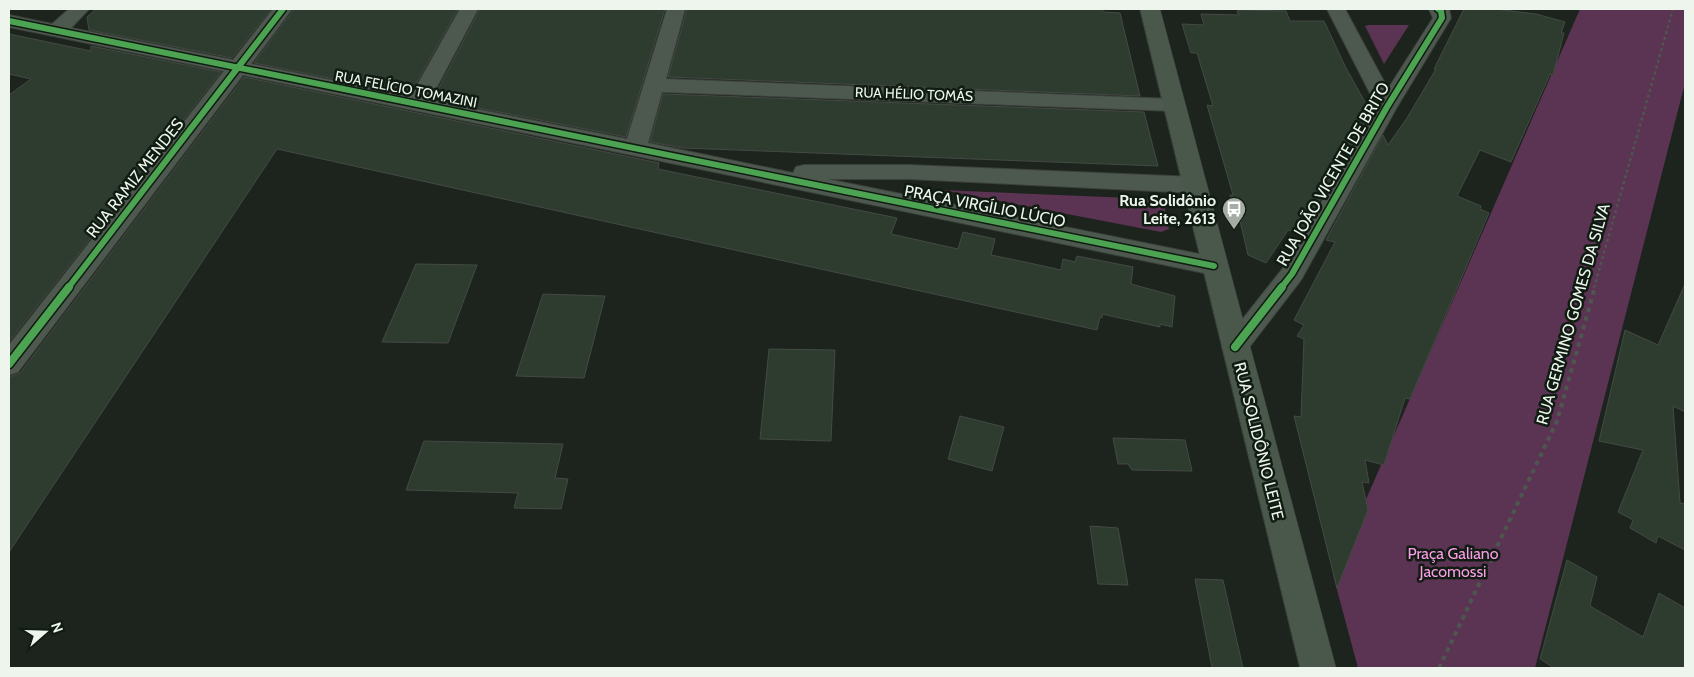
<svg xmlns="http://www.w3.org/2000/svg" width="1694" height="677" font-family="Cabin,sans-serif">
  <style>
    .green { fill: #5b3353 }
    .building { fill: #2e3c30; stroke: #444944 }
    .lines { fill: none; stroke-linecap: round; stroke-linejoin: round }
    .street-casing { stroke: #3b403b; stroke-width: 2 }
    .secondary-casing { stroke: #3b403b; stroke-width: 1 }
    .path-far1 { stroke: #4d574e; stroke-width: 2.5; stroke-dasharray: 3 3; stroke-linecap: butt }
    .path { stroke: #4d574e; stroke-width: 4; stroke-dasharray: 4.5 4.5; stroke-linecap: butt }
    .street { fill: #4d594e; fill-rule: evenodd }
    .secondary { fill: #49584b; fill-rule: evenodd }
    .cycleway-far1-casing { stroke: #101c11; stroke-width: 9 }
    .cycleway-casing { stroke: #101c11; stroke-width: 11 }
    .cycleway-far1 { stroke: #4ca352; stroke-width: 6 }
    .cycleway { stroke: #4ca352; stroke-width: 8 }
    .labels { text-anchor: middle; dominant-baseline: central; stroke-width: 5; stroke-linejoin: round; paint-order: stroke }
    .far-street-label { font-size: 14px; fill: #edf5ed; stroke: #101c11 }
    .street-label { font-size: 16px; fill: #edf5ed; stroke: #101c11 }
    .poi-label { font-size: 16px; font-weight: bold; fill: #edf5ed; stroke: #101c11; text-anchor: end }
    .park-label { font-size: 16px; fill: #fc9dea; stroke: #101c11 }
  </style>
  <rect width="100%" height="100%" fill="#1d231d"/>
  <path class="green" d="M1580 9H1685V83L1535 668H1358L1333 575Z
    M1368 25H1409L1384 64 1365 26Z
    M942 190 1155 199 1164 204 1169 229 1161 232Z"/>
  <path class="building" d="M96 9H271L232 58 89 30 87 17Z
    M294 9H458L410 94 254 63Z
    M480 9H665L626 137 433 99Z
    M687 9H1102L1103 12 1120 13 1140 96 668 77Z
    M1464 9H1495L1536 14 1565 22 1561 33H1564L1553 75 1550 74 1511 162 1480 150 1457 196 1481 206 1480 209 1489 213 1410 399 1405 398 1384 465 1365 460 1369 483 1362 482 1368 510 1337 588 1294 416 1301 417 1304 339 1297 336 1304 325 1294 320 1335 242 1326 240 1383 135 1388 145 1407 118 1436 69H1434Z
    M1239 10 1286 11 1290 21H1324L1345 66 1371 113 1301 233 1288 230 1266 263 1248 255 1240 221H1237L1230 195H1233L1207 105 1213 106 1197 53H1191L1182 24 1204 25 1201 14 1239 15 1237 11Z
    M9 34 91 51V46L221 72 9 342V95L31 79 9 74Z
    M244 77 659 163 658 169 897 218 891 234 958 249 963 232 995 239 991 255 1025 262 1061 270 1063 259 1075 262 1077 256 1133 267 1131 284 1175 296 1172 327 1160 324V327L1102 314V318L1100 317 1097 330 277 149 9 552V377L20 373Z
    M663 94 1144 112 1158 166 683 148 650 142Z
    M416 264 477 265 448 343 382 342Z
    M1685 284V412L1673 406 1680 503 1685 504V550L1658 536 1656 543 1630 528 1633 520 1618 512 1643 450 1599 441 1625 330 1658 345Z
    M543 294 605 296 584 378 516 376Z
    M769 349 835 350 831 441 760 439Z
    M960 416 1004 427 992 471 948 459Z
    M1113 438 1185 440 1192 471 1132 470 1128 464H1118Z
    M424 441 563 444 555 478 568 479 561 509 514 508 518 493 406 490Z
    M1090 526 1118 528 1128 585 1098 584Z
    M1567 560 1597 577 1590 606 1643 637 1659 593 1685 608V668H1554L1540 659Z
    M1195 579 1223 580 1243 668H1212Z"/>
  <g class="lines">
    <g class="street-casing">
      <path id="street" d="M69 9H89L71 28 233 60 273 9H292L251 64 411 96 460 9H478L430 100 627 139 667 9H685L666 79 1174 99 1181 100 1184 105 1181 110 1174 111 662 92 648 143 793 173 796 167 804 165H909L1195 177 1203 180 1206 185 1203 190 1195 193 909 179H827L1214 257 1223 260 1226 266 1223 272 1214 275 243 75 18 372 9 375V345L224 71 9 27V15L52 24Z
        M1327 9H1345L1388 89 1433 18 1429 9H1449L1451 18 1397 107 1301 280 1244 354 1235 357 1226 354 1222 347 1226 340 1283 268 1377 107Z"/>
    </g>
    <g class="secondary-casing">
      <path id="secondary" d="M1140 9H1160L1336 668H1300Z"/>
    </g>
    <path class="path-far1" d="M1594 288 1673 9"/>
    <path class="path" d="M1439 668 1557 421 1595 287"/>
    <use href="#street" class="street"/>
    <use href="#secondary" class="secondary"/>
    <g class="cycleway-far1-casing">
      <path id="cycleway-far1" d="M9 21 1214 266
        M68 288 283 9
        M1281 288 1292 274 1387 107 1442 18 1441 11 1438 9"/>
    </g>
    <g class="cycleway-casing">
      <path id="cycleway" d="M1235 347 1282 287
        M9 364 69 287"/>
    </g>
    <use href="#cycleway-far1" class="cycleway-far1"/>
    <use href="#cycleway" class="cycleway"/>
  </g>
  <defs>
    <g id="bus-pin" transform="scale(1.25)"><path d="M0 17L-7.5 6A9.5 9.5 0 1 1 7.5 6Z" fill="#a4aca4" stroke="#101c11"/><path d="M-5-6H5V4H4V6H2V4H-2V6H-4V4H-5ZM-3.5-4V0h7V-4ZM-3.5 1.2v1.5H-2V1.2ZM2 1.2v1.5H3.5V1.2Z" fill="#fff"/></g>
  </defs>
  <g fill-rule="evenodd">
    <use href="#bus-pin" x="1234" y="209"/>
  </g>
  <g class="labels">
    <g class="far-street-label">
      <text transform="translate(406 89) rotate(11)">RUA FELÍCIO TOMAZINI</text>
      <text transform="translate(914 94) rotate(2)">RUA HÉLIO TOMÁS</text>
    </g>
    <g class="street-label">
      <text transform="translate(1333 174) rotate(-60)">RUA JOÃO VICENTE DE BRITO</text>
      <text transform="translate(135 178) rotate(-52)">RUA RAMIZ MENDES</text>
      <text transform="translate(985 206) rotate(11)">PRAÇA VIRGÍLIO LÚCIO</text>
      <text transform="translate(1573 314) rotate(-74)">RUA GERMINO GOMES DA SILVA</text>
      <text transform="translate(1259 441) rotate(76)">RUA SOLIDÔNIO LEITE</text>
    </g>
    <g class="poi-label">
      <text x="1216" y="200">Rua Solidônio<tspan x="1216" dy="18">Leite, 2613</tspan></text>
    </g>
    <g class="park-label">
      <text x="1453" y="553">Praça Galiano<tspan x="1453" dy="18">Jacomossi</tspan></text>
    </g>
  </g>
  <rect width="1694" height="677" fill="none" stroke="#edf5ed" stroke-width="20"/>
  <g transform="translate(45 632) rotate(70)" stroke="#101c11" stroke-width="4" paint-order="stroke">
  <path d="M0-4L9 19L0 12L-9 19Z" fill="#edf5ed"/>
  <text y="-8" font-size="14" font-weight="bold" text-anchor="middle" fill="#edf5ed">N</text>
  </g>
</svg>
